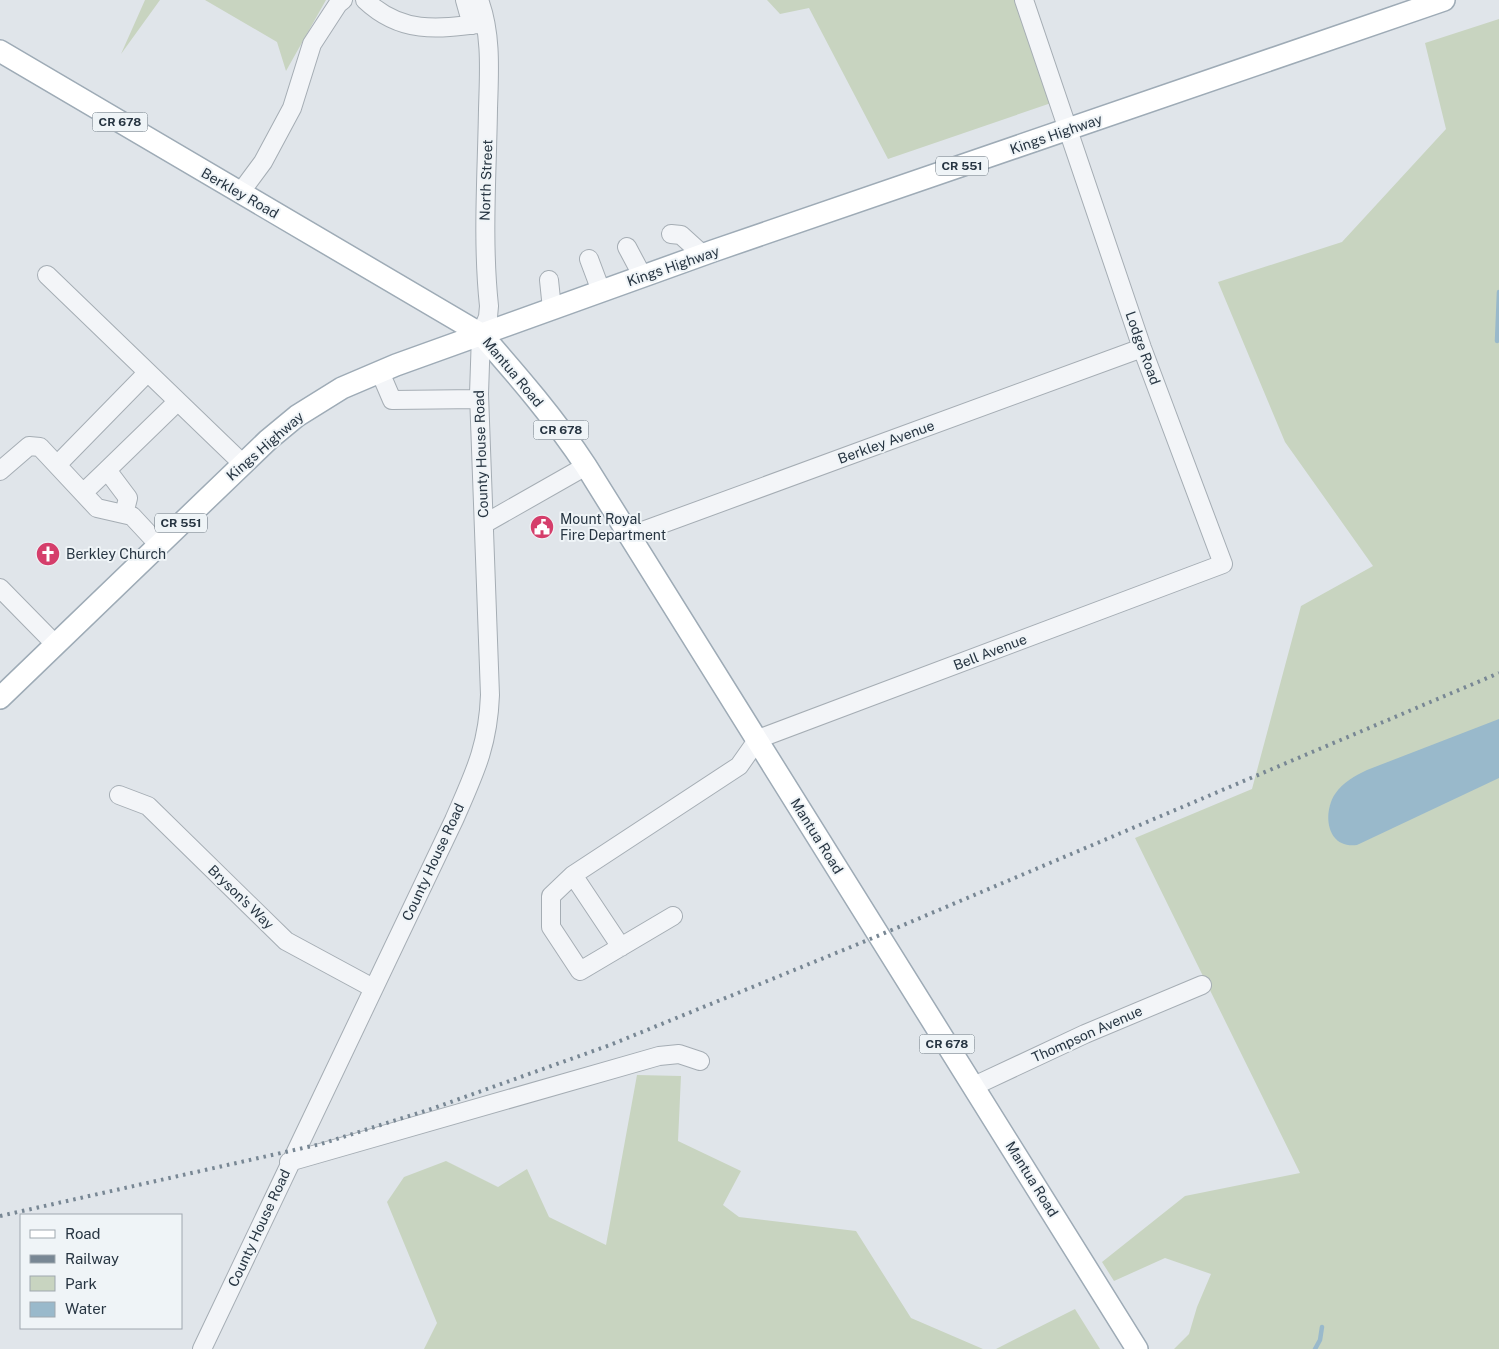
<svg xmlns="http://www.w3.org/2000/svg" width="1499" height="1349" font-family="'Public Sans',sans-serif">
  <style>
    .green { fill: #c8d4c0 }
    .water { fill: #99b9cb }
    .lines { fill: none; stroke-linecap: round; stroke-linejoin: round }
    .stream { stroke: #99b9cb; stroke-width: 4.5 }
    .minor-casing { stroke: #a5adb4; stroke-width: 20 }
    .major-casing { stroke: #9eabb6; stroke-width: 24 }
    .minor { stroke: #f3f5f8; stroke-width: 18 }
    .major { stroke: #fff; stroke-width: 21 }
    .rail { stroke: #788794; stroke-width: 4; stroke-dasharray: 2.5 5; stroke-linecap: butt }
    .labels { text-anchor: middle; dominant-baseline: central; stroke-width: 4; stroke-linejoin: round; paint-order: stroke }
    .shield { fill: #eff4f7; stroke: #636e78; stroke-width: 1 }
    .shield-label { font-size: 12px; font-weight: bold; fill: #273542 }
    .street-label { font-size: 14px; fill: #273542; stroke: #eff4f7 }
    .poi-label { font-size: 14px; fill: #273542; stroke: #eff4f7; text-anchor: start }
  </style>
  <rect width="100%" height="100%" fill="#e0e5ea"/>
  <path class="green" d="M145 0H160L121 54Z
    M205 0H326L286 71 277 42Z
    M767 0H1021L1057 101 888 159 809 8 780 14Z
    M1499 19V1349H1174L1189 1334 1197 1307 1211 1274 1165 1258 1114 1281 1102 1262 1185 1196 1300 1173 1135 838 1252 789 1301 606 1373 566 1285 442 1218 282 1342 242 1446 129 1425 43Z
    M637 1075 681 1076 678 1141 741 1171 723 1205 739 1217 856 1231 911 1318 983 1349H424L437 1323 387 1202 404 1177 446 1161 498 1187 527 1169 549 1217 606 1245Z
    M1075 1309 1100 1349H996Z"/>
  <path class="water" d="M1499 719V778L1357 845C1327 849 1322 814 1335 794 1343 782 1355 776 1367 770Z"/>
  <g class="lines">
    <path class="stream" d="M1497 341 1499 292
      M1315 1349 1320 1340 1322 1327"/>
    <g class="minor-casing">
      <path id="minor" d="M365 0C402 35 439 29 485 23
        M465 0 472 25
        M240 193 263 162 292 108 312 44 338 4 343 0
        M671 234 681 235 703 255
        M627 247 643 277
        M589 259 601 291
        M47 275 243 464
        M549 280 552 309
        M380 372 392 400 479 399
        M57 465 147 373
        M0 471 29 446 40 447 97 508 132 516 159 545
        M83 493 107 470
        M124 514 128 498 107 470 176 403
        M484 524 586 466
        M629 536 1142 348
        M0 588 55 644
        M119 795 148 806 286 941 373 988
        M573 875 621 947
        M673 916 580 971 551 927V896L573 875 739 766 758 739 1223 564 1142 348 1024 0
        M974 1086 1085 1034 1202 985
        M289 1162 659 1056 679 1054 700 1061
        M202 1349 454 820C474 774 488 747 490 695L479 394 481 334 488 317 489 306C482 240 487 175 488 109 489 74 492 34 479 0"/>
    </g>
    <g class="major-casing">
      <path id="major" d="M0 51 481 334C518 376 555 419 586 466L1137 1349
        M0 698 268 440 297 416 342 388 396 365 713 251 1444 0"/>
    </g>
    <use href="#minor" class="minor"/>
    <use href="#major" class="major"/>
    <path class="rail" d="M0 1216 321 1144 434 1108 610 1045 868 940 1499 673"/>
  </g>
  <defs>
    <g id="civic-disc" transform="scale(1.25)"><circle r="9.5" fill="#d53e6b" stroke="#eff4f7"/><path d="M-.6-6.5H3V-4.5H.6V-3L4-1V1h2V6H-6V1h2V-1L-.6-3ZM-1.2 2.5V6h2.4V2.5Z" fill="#fff"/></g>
    <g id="church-disc" transform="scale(1.25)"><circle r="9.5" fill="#d53e6b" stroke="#eff4f7"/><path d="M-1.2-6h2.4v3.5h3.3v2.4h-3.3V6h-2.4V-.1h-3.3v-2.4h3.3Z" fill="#fff"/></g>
  </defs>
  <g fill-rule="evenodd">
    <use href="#civic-disc" x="542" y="527"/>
    <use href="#church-disc" x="48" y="554"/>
  </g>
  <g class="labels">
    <g class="shield">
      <rect x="92.5" y="112.5" width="55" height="19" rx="4"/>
      <rect x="936" y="156.5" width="52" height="19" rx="4"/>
      <rect x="533.5" y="420.5" width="55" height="19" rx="4"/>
      <rect x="155" y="513.5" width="52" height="19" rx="4"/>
      <rect x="919.5" y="1034.5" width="55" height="19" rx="4"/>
    </g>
    <g class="shield-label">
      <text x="120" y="122">CR 678</text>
      <text x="962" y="166">CR 551</text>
      <text x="561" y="430">CR 678</text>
      <text x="181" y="523">CR 551</text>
      <text x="947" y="1044">CR 678</text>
    </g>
    <g class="street-label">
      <text transform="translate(1056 134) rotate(-19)">Kings Highway</text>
      <text transform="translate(486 180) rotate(-88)">North Street</text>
      <text transform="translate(240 193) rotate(30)">Berkley Road</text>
      <text transform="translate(673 266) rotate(-19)">Kings Highway</text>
      <text transform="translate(1143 348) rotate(70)">Lodge Road</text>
      <text transform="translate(513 372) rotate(50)">Mantua Road</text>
      <text transform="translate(886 442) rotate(-20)">Berkley Avenue</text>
      <text transform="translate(265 446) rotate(-41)">Kings Highway</text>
      <text transform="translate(481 454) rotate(-92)">County House Road</text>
      <text transform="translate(990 652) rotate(-21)">Bell Avenue</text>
      <text transform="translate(817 836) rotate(58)">Mantua Road</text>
      <text transform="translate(433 862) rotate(-65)">County House Road</text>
      <text transform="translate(241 897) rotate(44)">Bryson's Way</text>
      <text transform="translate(1087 1034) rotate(-24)">Thompson Avenue</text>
      <text transform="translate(1032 1179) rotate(58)">Mantua Road</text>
      <text transform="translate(259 1228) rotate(-65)">County House Road</text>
    </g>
    <g class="poi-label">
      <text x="560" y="519">Mount Royal<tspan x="560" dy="16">Fire Department</tspan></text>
      <text x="66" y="554">Berkley Church</text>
    </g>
  </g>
  <rect x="20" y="1214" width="162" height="115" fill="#eff4f7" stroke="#9fa8af"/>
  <rect x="30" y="1230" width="25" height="8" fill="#ffffff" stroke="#9fa8af"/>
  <text x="65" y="1239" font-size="15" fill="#273542">Road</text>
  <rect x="30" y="1255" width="25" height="8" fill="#788794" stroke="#9fa8af"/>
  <text x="65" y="1264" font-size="15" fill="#273542">Railway</text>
  <rect x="30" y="1276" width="25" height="15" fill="#c8d4c0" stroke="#9fa8af"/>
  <text x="65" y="1289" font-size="15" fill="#273542">Park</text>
  <rect x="30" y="1302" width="25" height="15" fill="#99b9cb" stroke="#9fa8af"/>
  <text x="65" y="1314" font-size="15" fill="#273542">Water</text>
</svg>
